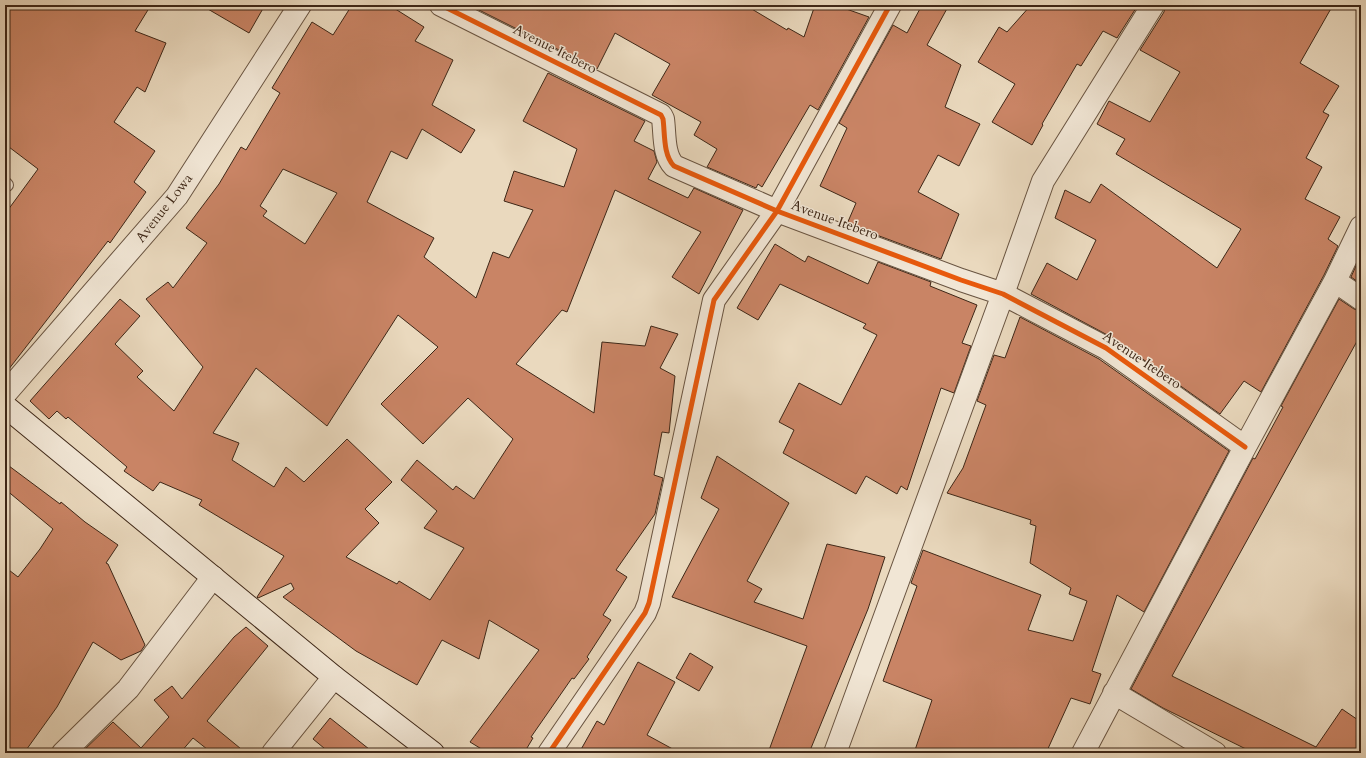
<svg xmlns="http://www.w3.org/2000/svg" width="1366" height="758" font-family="Cardo,serif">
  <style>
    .building { fill: #c98465; stroke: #3e2717; fill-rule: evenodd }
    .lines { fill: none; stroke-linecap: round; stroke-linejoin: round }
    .lane-casing { stroke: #695441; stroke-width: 14 }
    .street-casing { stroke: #695441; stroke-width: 24 }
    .secondary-casing { stroke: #3e2717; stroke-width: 24 }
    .lane { stroke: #f1e6d5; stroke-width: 12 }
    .street { stroke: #f1e6d5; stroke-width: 22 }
    .secondary { stroke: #f1e6d5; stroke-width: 22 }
    .cycleway-casing { stroke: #f1e6d5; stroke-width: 8 }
    .cycleway { stroke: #e8590c; stroke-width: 5 }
    .labels { text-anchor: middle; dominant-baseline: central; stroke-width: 3; stroke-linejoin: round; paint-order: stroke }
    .street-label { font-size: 14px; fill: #3e2717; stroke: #f1e6d5 }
  </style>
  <rect width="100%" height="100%" fill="#ead9be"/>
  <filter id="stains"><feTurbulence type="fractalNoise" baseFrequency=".005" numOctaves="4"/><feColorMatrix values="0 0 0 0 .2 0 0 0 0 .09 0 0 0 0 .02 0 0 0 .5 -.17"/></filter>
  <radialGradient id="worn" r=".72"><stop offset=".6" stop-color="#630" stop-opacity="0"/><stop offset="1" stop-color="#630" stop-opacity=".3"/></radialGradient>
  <path class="building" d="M5 5H151L135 31 166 43 145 92 137 87 114 122 155 151 134 182 146 192 110 243 108 241 5 374V214L38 169 5 144Z
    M201 5H265L249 33Z
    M352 5H389L424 27 415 41 453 60 432 105 475 130 461 153 422 129 407 159 391 151 367 202 434 238 424 257 476 298 493 252 509 258 533 210 504 201 514 171 564 187 577 149 523 121 548 73 645 121 634 141 654 151 657 162 648 179 688 198 694 188 743 210 699 294 672 277 701 232 615 190 567 312 562 310 516 364 594 413 602 342 645 346 651 326 678 334 660 368 675 376 669 433 662 432 654 475 663 478 655 514 616 570 627 577 603 615 611 620 587 657 589 659 574 679 572 678 531 737 533 738 524 753H488L470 742 539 650 489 620 479 659 442 640 417 685 356 651 283 597 294 589 291 583 258 598 257 597 284 556 199 505 202 500 160 482 153 491 124 471 127 467 68 417 66 419 57 411 49 419 30 401 120 299 140 316 115 344 143 371 137 377 174 411 203 367 146 299 168 282 173 288 207 243 186 228 219 184 241 147 246 150 280 93 272 88 312 22 333 35ZM283 169 337 193 305 244 263 216 267 211 260 206ZM398 315 438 347 381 404 423 444 468 398 513 439 474 499 456 486 453 490 417 460 401 480 437 511 424 528 464 548 430 600 399 581 397 584 346 557 379 523 365 509 392 482 347 439 304 482 286 467 274 487 232 460 239 443 213 433 256 368 327 426Z
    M469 5H745L787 30 788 28 804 37 815 5H835L869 17 818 110 810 105 762 187 758 184 756 188 707 167 717 149 694 135 701 122 652 95 670 64 615 33 597 69Z
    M922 5H949L927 45 961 65 945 107 980 124 959 166 938 155 918 192 959 214 941 259 847 224 856 203 820 186 847 128 839 123 893 25 907 33Z
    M1031 5H1138L1117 38 1103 31 1081 66 1077 64 1042 124 1043 125 1032 145 992 122 1015 84 978 62 999 27 1007 32Z
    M1165 5H1333L1300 63 1339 86 1323 112 1329 115 1306 158 1322 167 1305 199 1340 217 1328 239 1338 246 1324 275 1261 392 1244 381 1220 414 1113 338 1031 294 1047 263 1077 280 1096 240 1055 218 1065 190 1090 203 1101 184 1217 268 1241 229 1116 154 1125 139 1097 124 1109 101 1150 122 1180 72 1140 50 1164 12Z
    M775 244 805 262 808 256 868 284 878 262 931 282 930 286 977 305 962 343 971 346 954 393 941 388 907 490 901 486 897 494 866 476 856 494 783 453 794 430 779 422 799 383 841 405 877 335 863 328 866 324 780 284 758 320 737 308Z
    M1359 259 1361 260V284L1351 277Z
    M1339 299 1354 309 1361 311V334L1172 676 1316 747 1342 709 1361 722V753H1254L1163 708 1131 689 1253 458 1255 459 1283 407 1281 406Z
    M1020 317 1099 359 1229 451 1144 612 1117 595 1092 671 1101 674 1090 704 1071 698 1046 753H914L932 700 883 681 917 586 911 583 923 550 1041 595 1028 630 1073 641 1087 601 1069 594 1071 588 1030 563 1036 526 1030 524 1031 520 947 493 963 468 986 405 977 401 994 355 1005 358Z
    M717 456 789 503 747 581 762 589 754 602 803 619 827 544 885 557 868 609 809 753H768L807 646 672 597 719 509 701 498Z
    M5 463 60 504 61 502 85 522 118 545 106 563 108 564 145 645 141 651 121 660 93 642 57 707 24 753H5V567L18 577 40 549 53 529 5 489Z
    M246 627 268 646 207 721 246 753H212L193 738 180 753H81L113 722 141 748 169 717 154 700 172 686 182 699 234 637Z
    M690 653 713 667 699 691 676 678Z
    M638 662 675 682 647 735 680 753H579L597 721 604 725Z
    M330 718 374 753H330L313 739Z"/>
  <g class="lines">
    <g class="lane-casing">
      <path id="lane" d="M5 183 7 185"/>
    </g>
    <g class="street-casing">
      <path id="street" d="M441 5 661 115 663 119C665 133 663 155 674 166L777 211 961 280 1003 294 1106 348 1245 447
        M1335 281 1361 299
        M5 394 177 196 300 5
        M1114 693 1215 753
        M63 753 128 689 213 577
        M273 753 334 677
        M549 753 645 613 649 603 714 300 777 211 890 5
        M835 753 1003 294 1043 181 1153 5
        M1083 753 1245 447 1335 281 1361 227"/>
    </g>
    <g class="secondary-casing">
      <path id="secondary" d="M5 406 334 677 433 753"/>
    </g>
    <use href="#lane" class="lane"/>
    <use href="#street" class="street"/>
    <use href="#secondary" class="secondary"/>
    <g class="cycleway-casing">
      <path id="cycleway" d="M441 5 661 115 663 119C665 133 663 155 674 166L777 211 961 280 1003 294 1106 348 1245 447
        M549 753 645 613 649 603 714 300 777 211 890 5"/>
    </g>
    <use href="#cycleway" class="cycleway"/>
  </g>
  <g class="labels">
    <g class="street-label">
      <text transform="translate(555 49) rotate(27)">Avenue Itebero</text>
      <text transform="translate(164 208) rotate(-52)">Avenue Lowa</text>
      <text transform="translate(835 220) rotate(20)">Avenue Itebero</text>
      <text transform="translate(1142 360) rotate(34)">Avenue Itebero</text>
    </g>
  </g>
  <rect width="1366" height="758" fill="none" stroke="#ead9be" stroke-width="20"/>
  <rect x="6" y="6" width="1354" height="746" fill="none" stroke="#3e2717" stroke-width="2"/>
  <rect x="10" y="10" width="1346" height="738" fill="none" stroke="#3e2717"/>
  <rect width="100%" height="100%" filter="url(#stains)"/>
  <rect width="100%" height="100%" fill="url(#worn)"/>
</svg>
